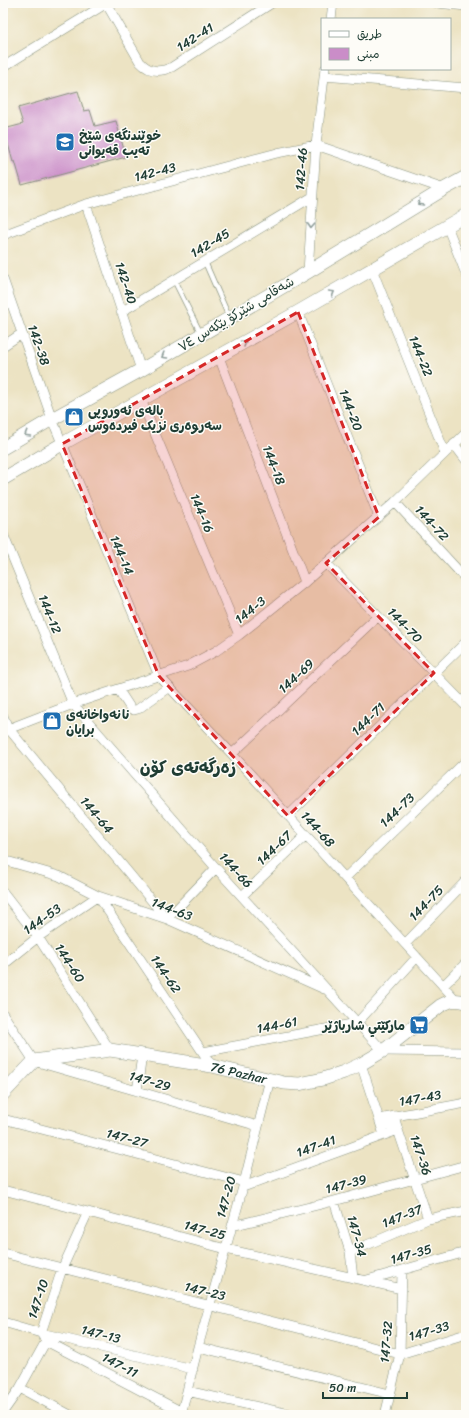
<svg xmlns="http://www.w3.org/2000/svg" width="469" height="1418" font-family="Sriracha,'Playpen Sans Arabic',sans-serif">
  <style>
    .building { fill: #ca8dc8 }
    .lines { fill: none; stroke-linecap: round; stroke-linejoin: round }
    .lane-casing { stroke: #86907c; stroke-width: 6 }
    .street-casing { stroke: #86907c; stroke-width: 10 }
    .secondary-casing { stroke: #86907c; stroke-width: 14 }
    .lane { stroke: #fff; stroke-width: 4.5 }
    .street { stroke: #fff; stroke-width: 9 }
    .secondary { stroke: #fff; stroke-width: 13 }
    .oneway { stroke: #8f9e9a }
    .marked { fill: #d62828; fill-opacity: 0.2; stroke: #d62828; stroke-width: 3; stroke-dasharray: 8 5; stroke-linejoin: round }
    .labels { text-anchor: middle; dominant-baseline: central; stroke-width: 3; stroke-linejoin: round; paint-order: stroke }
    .street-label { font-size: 13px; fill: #1f3d34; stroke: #fdfcf7 }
    .poi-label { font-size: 13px; font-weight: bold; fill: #1f3d34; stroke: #fdfcf7; text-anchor: start }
    .district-label { font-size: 17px; font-weight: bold; fill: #1f3d34; stroke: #fdfcf7 }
  </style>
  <rect width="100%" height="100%" fill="#fdfcf7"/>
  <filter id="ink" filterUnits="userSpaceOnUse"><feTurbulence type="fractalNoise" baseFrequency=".025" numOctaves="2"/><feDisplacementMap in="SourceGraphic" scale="8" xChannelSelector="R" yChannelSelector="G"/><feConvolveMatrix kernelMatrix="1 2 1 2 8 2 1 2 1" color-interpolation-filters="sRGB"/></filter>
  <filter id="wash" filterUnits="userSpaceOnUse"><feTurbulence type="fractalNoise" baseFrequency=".012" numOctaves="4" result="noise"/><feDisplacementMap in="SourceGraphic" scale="16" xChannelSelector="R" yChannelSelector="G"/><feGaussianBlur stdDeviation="0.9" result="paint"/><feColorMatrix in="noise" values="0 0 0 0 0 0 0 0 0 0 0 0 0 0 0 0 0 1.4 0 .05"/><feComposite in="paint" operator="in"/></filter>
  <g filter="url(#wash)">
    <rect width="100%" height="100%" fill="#ece3c3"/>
    <g id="blocks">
      <path class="building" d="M78 91 84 111 90 110 95 126 116 121 126 157 22 185 15 161 13 162 4 129 23 124 18 108Z"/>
    </g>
  </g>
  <g filter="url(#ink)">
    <use href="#blocks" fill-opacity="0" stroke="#86907c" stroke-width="1"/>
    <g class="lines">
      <g class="lane-casing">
        <path id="lane" d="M205 262 229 317
          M174 280 201 334"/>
      </g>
      <g class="street-casing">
        <path id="street" d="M106 3 140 62C149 72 159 73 172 67L272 3
          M437 3 466 6
          M331 19 333 3
          M3 67 107 3
          M324 76 466 88
          M86 204 141 370
          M447 226 466 274
          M3 235 86 204 277 153 316 145 444 189
          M372 269 445 453
          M308 272 316 145 325 69
          M3 279 52 419 159 676 232 754 456 1000
          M121 312 312 197
          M298 312 379 517
          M3 346 21 334
          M219 357 305 582
          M141 400 239 635
          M454 444 466 460
          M395 502 466 579
          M3 534 73 704 216 868 383 1051 466 1052
          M326 563 466 706
          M118 689 131 709 134 710 138 709 169 687
          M3 716 8 728 167 919 216 868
          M3 731 73 704 188 666 216 651 239 635 305 582 395 502 466 433
          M232 754 378 616
          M288 816 466 642
          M3 860 59 876 98 896 167 919 324 989
          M345 878 466 761
          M3 892 38 937 110 1050
          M242 896 306 835
          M405 944 466 881
          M3 965 38 937 98 896 212 1066
          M443 986 466 963
          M3 1014 34 1061 258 1126
          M203 1052 357 1023 417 957
          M361 1064 379 1119 398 1130 428 1219
          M137 1091 142 1055
          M3 1119 244 1182
          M384 1135 379 1119 466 1103
          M243 1187 398 1130 394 1116
          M3 1190 88 1212 226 1249 402 1289
          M334 1201 350 1252 353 1278
          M88 1212 62 1269 41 1333 46 1341 182 1412
          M232 1226 334 1201 466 1165
          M350 1252 428 1219 466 1211
          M3 1253 400 1354
          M367 1280 466 1252
          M3 1322 41 1333 193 1369
          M198 1347 390 1394
          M400 1354 466 1334
          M20 1388 70 1415
          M187 1391 294 1415
          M3 1412 20 1388 46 1341
          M181 1415 198 1347 243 1187 270 1079
          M385 1415 400 1354 402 1271"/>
      </g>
      <g class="secondary-casing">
        <g id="secondary">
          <path d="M3 448 52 419 141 370 308 272 444 189 466 177"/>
          <path d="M3 479 62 444 298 312 466 215"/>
          <path id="s1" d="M3 1094 34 1061 110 1050 212 1066 284 1083 299 1084 323 1079 344 1072 361 1064 383 1051 440 1006C451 1000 454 999 466 1002"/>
        </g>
      </g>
      <use href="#lane" class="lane"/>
      <use href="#street" class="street"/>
      <use href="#secondary" class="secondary"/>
    </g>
    <defs><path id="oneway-chevron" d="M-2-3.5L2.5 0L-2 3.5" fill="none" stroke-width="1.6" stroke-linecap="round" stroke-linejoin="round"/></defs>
    <g class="oneway">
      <use href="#oneway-chevron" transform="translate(420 203) rotate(149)"/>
      <use href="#oneway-chevron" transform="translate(311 226) rotate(93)"/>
      <use href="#oneway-chevron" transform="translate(332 293) rotate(-30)"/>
      <use href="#oneway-chevron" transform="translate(244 343) rotate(-30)"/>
      <use href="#oneway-chevron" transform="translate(164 356) rotate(149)"/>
      <use href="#oneway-chevron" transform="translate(27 434) rotate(149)"/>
    </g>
  </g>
  <path class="marked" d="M298 312 379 517 326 563 434 673 288 816 159 676 62 444Z"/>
  <defs>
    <g id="school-square" transform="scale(1)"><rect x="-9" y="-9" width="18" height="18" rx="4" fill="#1f6fb2" stroke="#fdfcf7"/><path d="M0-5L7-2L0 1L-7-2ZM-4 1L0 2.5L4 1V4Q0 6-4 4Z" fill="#fff"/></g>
    <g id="shop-square" transform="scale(1)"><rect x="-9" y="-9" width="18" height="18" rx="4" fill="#1f6fb2" stroke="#fdfcf7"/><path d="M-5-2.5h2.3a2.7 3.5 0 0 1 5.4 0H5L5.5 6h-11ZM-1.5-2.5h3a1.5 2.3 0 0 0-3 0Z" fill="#fff"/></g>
    <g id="supermarket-square" transform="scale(1)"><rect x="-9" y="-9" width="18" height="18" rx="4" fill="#1f6fb2" stroke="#fdfcf7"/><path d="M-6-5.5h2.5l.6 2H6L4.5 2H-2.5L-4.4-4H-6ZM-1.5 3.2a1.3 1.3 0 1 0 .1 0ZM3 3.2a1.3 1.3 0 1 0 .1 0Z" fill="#fff"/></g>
  </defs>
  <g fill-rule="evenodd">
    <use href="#school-square" x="65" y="142"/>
    <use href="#shop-square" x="74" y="417"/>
    <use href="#shop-square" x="52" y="721"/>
    <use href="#supermarket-square" x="419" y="1025"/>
  </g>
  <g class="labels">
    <g class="street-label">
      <text transform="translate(195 37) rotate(-33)">142-41</text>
      <text transform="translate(301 169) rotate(-86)">142-46</text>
      <text transform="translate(155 172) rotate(-15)">142-43</text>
      <text transform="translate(210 243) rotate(-31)">142-45</text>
      <text transform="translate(126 283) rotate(72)">142-40</text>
      <text transform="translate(236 314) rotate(-31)">شەقامی شێرکۆ بێکەس ٧٤</text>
      <text transform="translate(39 345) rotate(71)">142-38</text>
      <text transform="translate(421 356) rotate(68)">144-22</text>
      <text transform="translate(351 410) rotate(69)">144-20</text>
      <text transform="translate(274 465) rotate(69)">144-18</text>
      <text transform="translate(202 513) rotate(67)">144-16</text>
      <text transform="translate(432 523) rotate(48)">144-72</text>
      <text transform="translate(122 555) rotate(67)">144-14</text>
      <text transform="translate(250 610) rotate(-39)">144-3</text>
      <text transform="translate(50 614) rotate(68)">144-12</text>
      <text transform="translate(405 625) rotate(46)">144-70</text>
      <text transform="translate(296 676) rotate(-43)">144-69</text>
      <text transform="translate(368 719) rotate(-44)">144-71</text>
      <text transform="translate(397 810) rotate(-44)">144-73</text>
      <text transform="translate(97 815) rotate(50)">144-64</text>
      <text transform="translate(318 829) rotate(48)">144-68</text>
      <text transform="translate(274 848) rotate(-44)">144-67</text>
      <text transform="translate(236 870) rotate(48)">144-66</text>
      <text transform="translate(426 903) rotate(-46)">144-75</text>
      <text transform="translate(172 909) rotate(21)">144-63</text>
      <text transform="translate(42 919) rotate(-35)">144-53</text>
      <text transform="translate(70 963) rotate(57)">144-60</text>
      <text transform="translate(166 974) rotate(56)">144-62</text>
      <text transform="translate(277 1025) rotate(-11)">144-61</text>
      <text stroke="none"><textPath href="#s1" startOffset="253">76 Pazhar</textPath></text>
      <text transform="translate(150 1081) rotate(16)">147-29</text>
      <text transform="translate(420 1098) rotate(-10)">147-43</text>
      <text transform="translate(127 1138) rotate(15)">147-27</text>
      <text transform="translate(316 1146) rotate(-20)">147-41</text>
      <text transform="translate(421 1155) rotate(71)">147-36</text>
      <text transform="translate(346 1184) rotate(-15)">147-39</text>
      <text transform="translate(226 1197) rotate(-75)">147-20</text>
      <text transform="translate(402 1216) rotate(-22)">147-37</text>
      <text transform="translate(205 1230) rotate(15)">147-25</text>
      <text transform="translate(357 1236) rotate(75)">147-34</text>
      <text transform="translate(411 1254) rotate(-16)">147-35</text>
      <text transform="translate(205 1291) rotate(14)">147-23</text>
      <text transform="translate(38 1299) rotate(-72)">147-10</text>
      <text transform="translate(429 1331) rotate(-16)">147-33</text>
      <text transform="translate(101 1334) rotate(14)">147-13</text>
      <text transform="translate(386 1342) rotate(-85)">147-32</text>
      <text transform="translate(120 1365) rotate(28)">147-11</text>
    </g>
    <g class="poi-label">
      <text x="79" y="135">خوێندنگەی شێخ<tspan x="79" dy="15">تەیب قەیوانی</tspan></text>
      <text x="88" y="410">بالەی ئەوروپی<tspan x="88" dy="15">سەروەری نزیک فیردەوس</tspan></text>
      <text x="66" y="714">نانەواخانەی<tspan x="66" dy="15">برایان</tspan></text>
      <text x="405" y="1025" text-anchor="end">مارکێتي شارباژێر</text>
    </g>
    <g class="district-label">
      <text x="188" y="767">زەرگەتەی کۆن</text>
    </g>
  </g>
  <rect width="469" height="1418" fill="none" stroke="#fdfcf7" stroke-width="16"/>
  <rect x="321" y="18" width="130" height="52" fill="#fdfcf7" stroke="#a4b0a9"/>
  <rect x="329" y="31" width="20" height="6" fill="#ffffff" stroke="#a4b0a9"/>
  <text x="357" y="38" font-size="12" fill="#1f3d34">طريق</text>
  <rect x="329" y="48" width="20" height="12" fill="#ca8dc8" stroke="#a4b0a9"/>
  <text x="357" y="58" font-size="12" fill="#1f3d34">مبنى</text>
  <path d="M323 1392v6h84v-6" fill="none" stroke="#1f3d34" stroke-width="2"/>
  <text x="329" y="1392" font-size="12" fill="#1f3d34" stroke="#fdfcf7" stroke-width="3" paint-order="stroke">50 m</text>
</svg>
